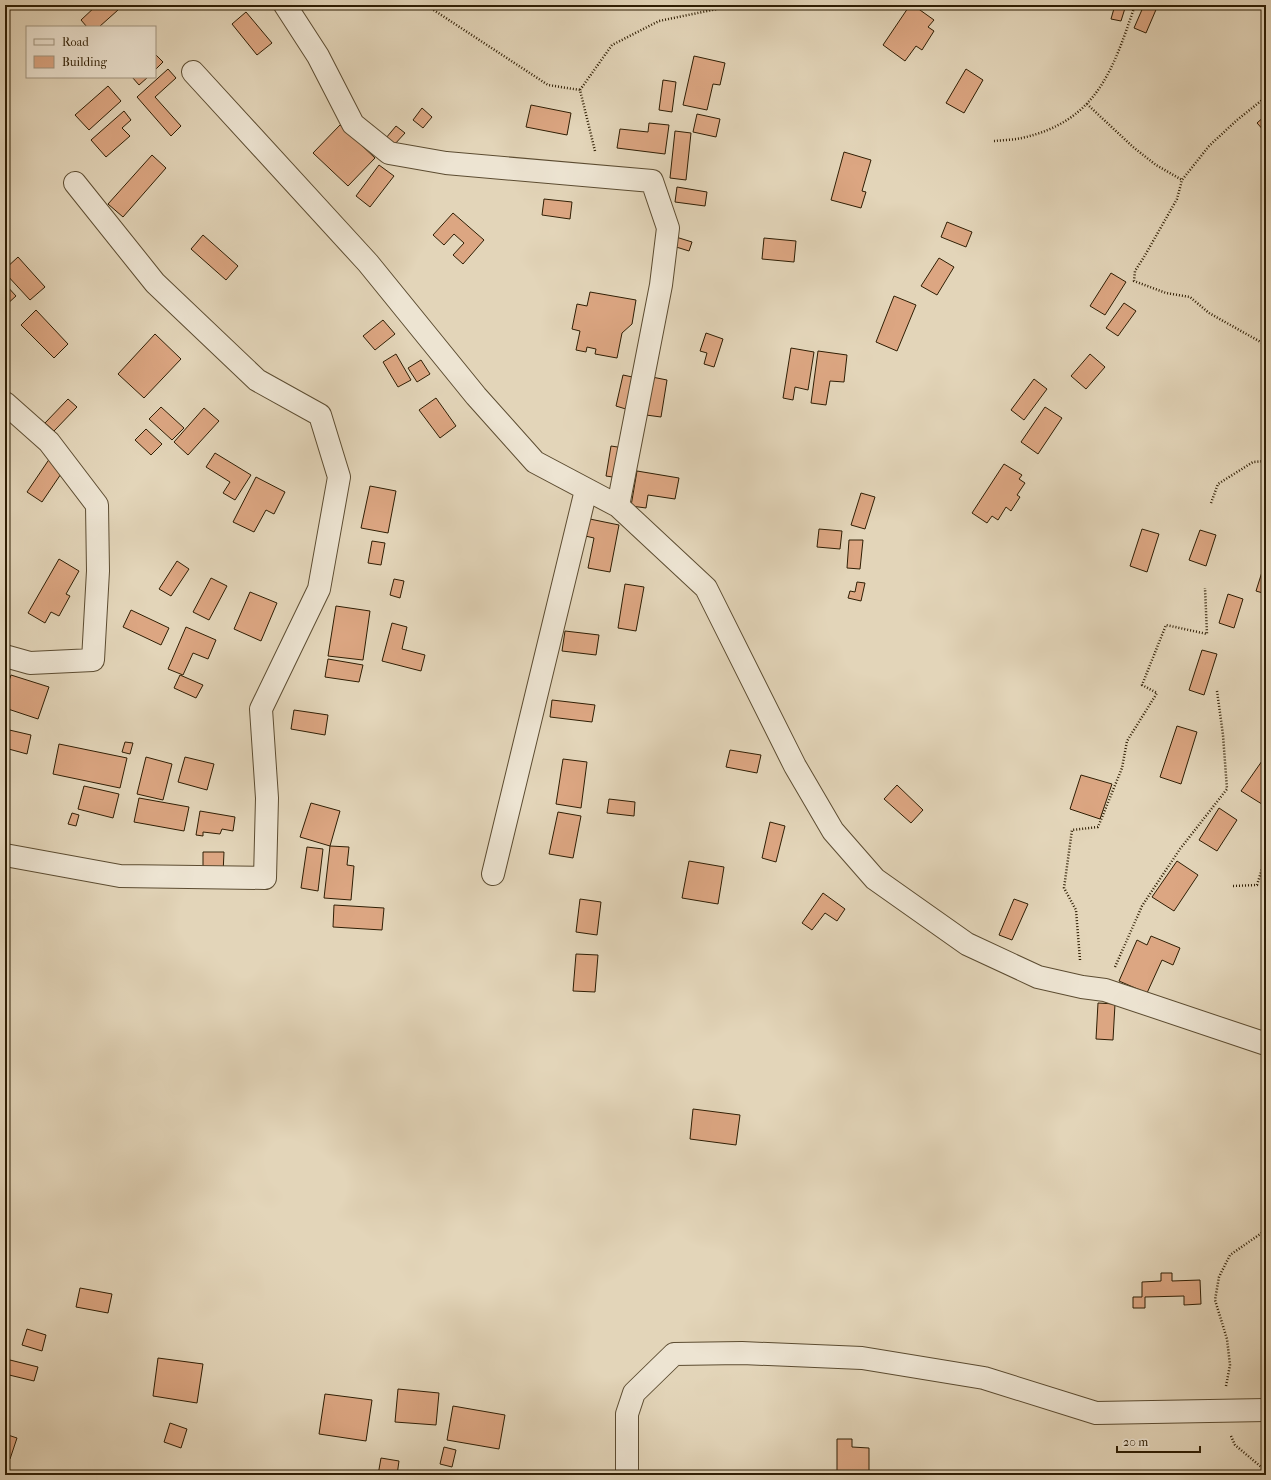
<svg xmlns="http://www.w3.org/2000/svg" width="1271" height="1480" font-family="'IM FELL French Canon',serif">
  <style>
    .building { fill: #dca682; stroke: #2f1e04 }
    .lines { fill: none; stroke-linecap: round; stroke-linejoin: round }
    .minor-casing { stroke: #5c4c31; stroke-width: 24 }
    .path { stroke: #2f1e04; stroke-width: 2.5; stroke-dasharray: 1 2; stroke-linecap: butt }
    .minor { stroke: #ede4d2; stroke-width: 22 }
  </style>
  <rect width="100%" height="100%" fill="#e3d5b9"/>
  <filter id="stains"><feTurbulence type="fractalNoise" baseFrequency=".005" numOctaves="4"/><feColorMatrix values="0 0 0 0 .2 0 0 0 0 .09 0 0 0 0 .02 0 0 0 .5 -.17"/></filter>
  <radialGradient id="worn" r=".72"><stop offset=".6" stop-color="#630" stop-opacity="0"/><stop offset="1" stop-color="#630" stop-opacity=".3"/></radialGradient>
  <path class="building" d="M97 5H114L118 10 99 27H87L81 20Z
    M910 5H913L934 20 928 27 934 31 922 50 916 46 905 61 883 45Z
    M1115 5H1126L1121 21 1111 19Z
    M1144 5H1158L1146 33 1134 28Z
    M246 12 272 43 257 55 232 24Z
    M155 54 163 62 155 70Z
    M694 56 725 63 720 85 713 84 707 110 683 105Z
    M168 69 176 78 155 97 181 126 171 136 137 97Z
    M966 69 983 80 964 113 946 103Z
    M132 77H148L139 85Z
    M663 80 676 82 672 112 659 110Z
    M108 86 121 101 89 130 75 115Z
    M531 105 571 113 567 135 526 127Z
    M422 108 432 117 423 128 413 120Z
    M124 111 131 120 122 128 130 136 106 157 91 140Z
    M697 114 720 119 716 137 693 132Z
    M1266 115V133L1257 123Z
    M649 123 669 125 665 154 617 148 620 129 648 132Z
    M340 125 375 158 348 186 313 153Z
    M396 126 405 133 394 145 386 138Z
    M675 131 691 133 686 180 670 178Z
    M844 152 871 160 862 191 866 192 861 208 831 200Z
    M152 155 166 168 123 217 108 204Z
    M379 165 394 176 370 207 356 196Z
    M677 187 707 192 705 206 675 202Z
    M544 199 572 202 570 219 542 215Z
    M453 213 484 240 463 264 453 255 464 243 454 234 444 245 433 235Z
    M947 222 972 232 966 247 941 237Z
    M203 235 238 266 226 280 191 249Z
    M676 237 692 242 689 251 673 246Z
    M764 238 796 241 794 262 762 259Z
    M18 257 45 287 30 300 5 273V269Z
    M939 258 954 267 937 295 921 286Z
    M1111 273 1126 282 1105 315 1090 306Z
    M5 284 16 296 5 306Z
    M590 292 636 300 632 324 622 333 617 358 595 354 596 349 587 347 586 352 576 350 580 331 572 329 577 304 587 306Z
    M894 296 916 305 897 351 876 342Z
    M1124 303 1136 311 1118 336 1106 328Z
    M36 310 68 344 54 358 21 325Z
    M383 320 395 334 375 350 363 336Z
    M706 333 723 339 714 367 704 364 707 353 700 351Z
    M155 334 181 359 144 398 118 374Z
    M791 348 814 352 808 390 795 387 793 400 783 398Z
    M818 351 847 355 844 382 830 381 826 405 811 403Z
    M396 354 411 380 398 387 383 362Z
    M1090 354 1105 367 1086 389 1071 376Z
    M421 360 430 374 417 382 408 368Z
    M623 375 637 378 629 410 616 406Z
    M652 377 667 380 661 417 646 415Z
    M1034 379 1047 389 1024 420 1011 410Z
    M436 398 456 426 440 438 419 410Z
    M68 399 77 407 54 431 45 423Z
    M161 407 184 428 172 440 149 419Z
    M1045 407 1062 418 1038 454 1021 442Z
    M204 408 219 421 188 455 174 442Z
    M146 429 162 444 151 455 135 440Z
    M611 446 624 448 619 478 606 476Z
    M215 453 251 475 235 500 223 493 230 482 206 467Z
    M50 458 65 468 42 502 27 492Z
    M1004 464 1022 475 1019 479 1025 483 1017 495 1020 497 1011 511 1006 507 998 520 992 516 987 523 972 513Z
    M637 471 679 478 675 499 648 495 646 508 631 506Z
    M256 477 285 492 274 514 266 510 254 532 233 522Z
    M370 486 396 491 388 533 361 528Z
    M861 493 875 497 865 529 851 525Z
    M585 518 619 525 610 572 588 568 594 538 581 535Z
    M819 529 842 531 840 549 817 547Z
    M1142 529 1159 534 1147 572 1130 566Z
    M1200 530 1216 535 1206 566 1189 560Z
    M849 540H863L860 569 847 568Z
    M372 541 385 543 381 565 368 563Z
    M59 559 79 571 66 594 70 596 59 616 51 612 45 623 28 613Z
    M177 561 189 569 171 596 159 589Z
    M1262 572 1266 573V594L1256 591Z
    M211 578 227 586 209 620 193 612Z
    M394 579 404 581 400 598 390 595Z
    M857 582 865 583 861 601 848 598 850 591 855 592Z
    M625 584 644 587 636 631 618 628Z
    M250 592 277 603 261 641 234 629Z
    M1228 594 1243 599 1234 628 1219 623Z
    M336 606 370 611 363 660 328 656Z
    M131 610 169 628 161 645 123 627Z
    M392 623 407 627 402 649 425 655 421 671 382 661Z
    M186 627 216 640 208 659 193 653 183 675 168 669Z
    M565 631 599 635 596 655 562 651Z
    M1202 650 1217 654 1204 695 1189 690Z
    M328 659 363 665 359 682 325 677Z
    M11 675 49 687 38 719 5 708V692Z
    M180 675 203 685 196 698 174 688Z
    M552 700 595 705 592 722 550 717Z
    M294 710 328 715 325 735 291 729Z
    M1177 726 1197 732 1181 784 1160 777Z
    M5 729 31 735 27 754 5 748Z
    M125 742 133 743 130 754 122 752Z
    M59 744 127 758 120 788 53 774Z
    M730 750 761 755 757 773 726 767Z
    M146 757 172 764 163 800 137 794Z
    M185 757 214 764 207 790 178 782Z
    M563 759 587 762 581 808 556 804Z
    M1262 761 1266 763V804L1265 806 1241 791Z
    M1081 775 1112 784 1100 819 1070 809Z
    M897 785 923 810 911 823 884 799Z
    M84 786 119 794 113 818 78 809Z
    M139 798 189 807 184 831 134 822Z
    M609 799 635 802 634 816 607 813Z
    M311 803 340 811 330 846 300 837Z
    M1219 808 1237 820 1217 851 1199 840Z
    M200 811 235 817 233 831 222 829 220 834 203 832V836L196 835Z
    M558 812 581 816 573 858 549 854Z
    M72 813 79 815 76 826 68 824Z
    M770 822 785 826 776 862 762 858Z
    M330 846 349 847 347 865 354 866 351 900 324 898Z
    M307 847 323 849 318 891 301 888Z
    M203 852H224L223 874 203 873Z
    M689 861 724 867 718 904 682 898Z
    M1177 861 1198 875 1174 911 1152 897Z
    M823 893 845 909 837 921 825 913 812 930 802 923Z
    M580 899 601 902 597 935 576 932Z
    M1014 899 1028 904 1012 940 999 935Z
    M334 905 384 908 382 930 333 927Z
    M1151 936 1180 948 1173 965 1162 960 1147 993 1119 981 1137 940 1147 945Z
    M576 954 598 955 595 992 573 991Z
    M1098 1003 1115 1004 1113 1040 1096 1039Z
    M693 1109 740 1115 736 1145 690 1139Z
    M1161 1273H1172V1281L1200 1280 1201 1304 1184 1305V1296L1145 1297V1308H1133V1297H1142V1282L1161 1281Z
    M80 1288 112 1294 108 1313 76 1307Z
    M27 1329 46 1335 42 1351 22 1345Z
    M158 1358 203 1364 197 1403 153 1396Z
    M6 1359 38 1367 34 1381 5 1374Z
    M398 1389 439 1393 436 1425 395 1422Z
    M325 1394 372 1400 366 1441 319 1434Z
    M453 1406 505 1415 499 1449 447 1440Z
    M170 1423 187 1429 181 1448 164 1442Z
    M5 1434 17 1438 10 1459 5 1458Z
    M837 1439H852V1447L869 1448V1475H837Z
    M444 1447 456 1450 452 1467 440 1464Z
    M381 1458 399 1461 397 1475H378Z"/>
  <g class="lines">
    <g class="minor-casing">
      <path id="minor" d="M285 5 318 56 353 124 389 153 446 163 652 181 668 228 661 285 618 506
        M193 72 368 263 476 396 535 462 618 506 706 588 795 766 833 831 875 879 967 944 1038 977 1082 987 1105 990 1266 1044
        M5 403 49 442 97 505 98 571 93 660 30 663 5 656
        M5 855 120 876 265 878 267 798 261 709 319 589 339 477 320 415 257 380 155 283 75 183
        M493 874 586 490
        M627 1475V1414L634 1393 674 1354 742 1353 862 1358 984 1378 1096 1413 1266 1410"/>
    </g>
    <path class="path" d="M426 5 548 85 580 90
      M948 6V5
      M1266 97 1237 120 1209 146 1182 180 1177 199 1144 257 1135 271 1134 281 1166 293 1190 297 1209 313 1266 345
      M1087 104 1133 147 1156 165 1182 180
      M994 141C1003 140 1013 140 1022 138 1097 121 1113 70 1135 5
      M595 151 580 90 612 45 659 21 717 9 721 5
      M1211 503 1218 484 1253 462 1266 461
      M1233 886 1257 885 1266 856
      M1080 960 1076 910 1064 888 1072 830 1098 827 1122 768 1127 741 1157 693 1142 685 1166 625 1207 634 1205 588
      M1115 967 1142 906 1180 849 1227 789 1223 735 1217 691
      M1226 1386 1230 1365 1227 1339 1215 1300 1219 1277 1230 1255 1266 1230
      M1231 1436 1235 1445 1266 1471"/>
    <use href="#minor" class="minor"/>
  </g>
  <rect width="1271" height="1480" fill="none" stroke="#e3d5b9" stroke-width="20"/>
  <rect x="6" y="6" width="1259" height="1468" fill="none" stroke="#2f1e04" stroke-width="2"/>
  <rect x="10" y="10" width="1251" height="1460" fill="none" stroke="#2f1e04"/>
  <rect x="26" y="26" width="130" height="52" fill="#ede4d2" stroke="#a19580"/>
  <rect x="34" y="39" width="20" height="6" fill="#ede4d2" stroke="#a19580"/>
  <text x="62" y="46" font-size="12" fill="#2f1e04">Road</text>
  <rect x="34" y="56" width="20" height="12" fill="#dca682" stroke="#a19580"/>
  <text x="62" y="66" font-size="12" fill="#2f1e04">Building</text>
  <path d="M1117 1446v6h83v-6" fill="none" stroke="#2f1e04" stroke-width="2"/>
  <text x="1123" y="1446" font-size="12" fill="#2f1e04" stroke="#ede4d2" stroke-width="3" paint-order="stroke">20 m</text>
  <rect width="100%" height="100%" filter="url(#stains)"/>
  <rect width="100%" height="100%" fill="url(#worn)"/>
</svg>
